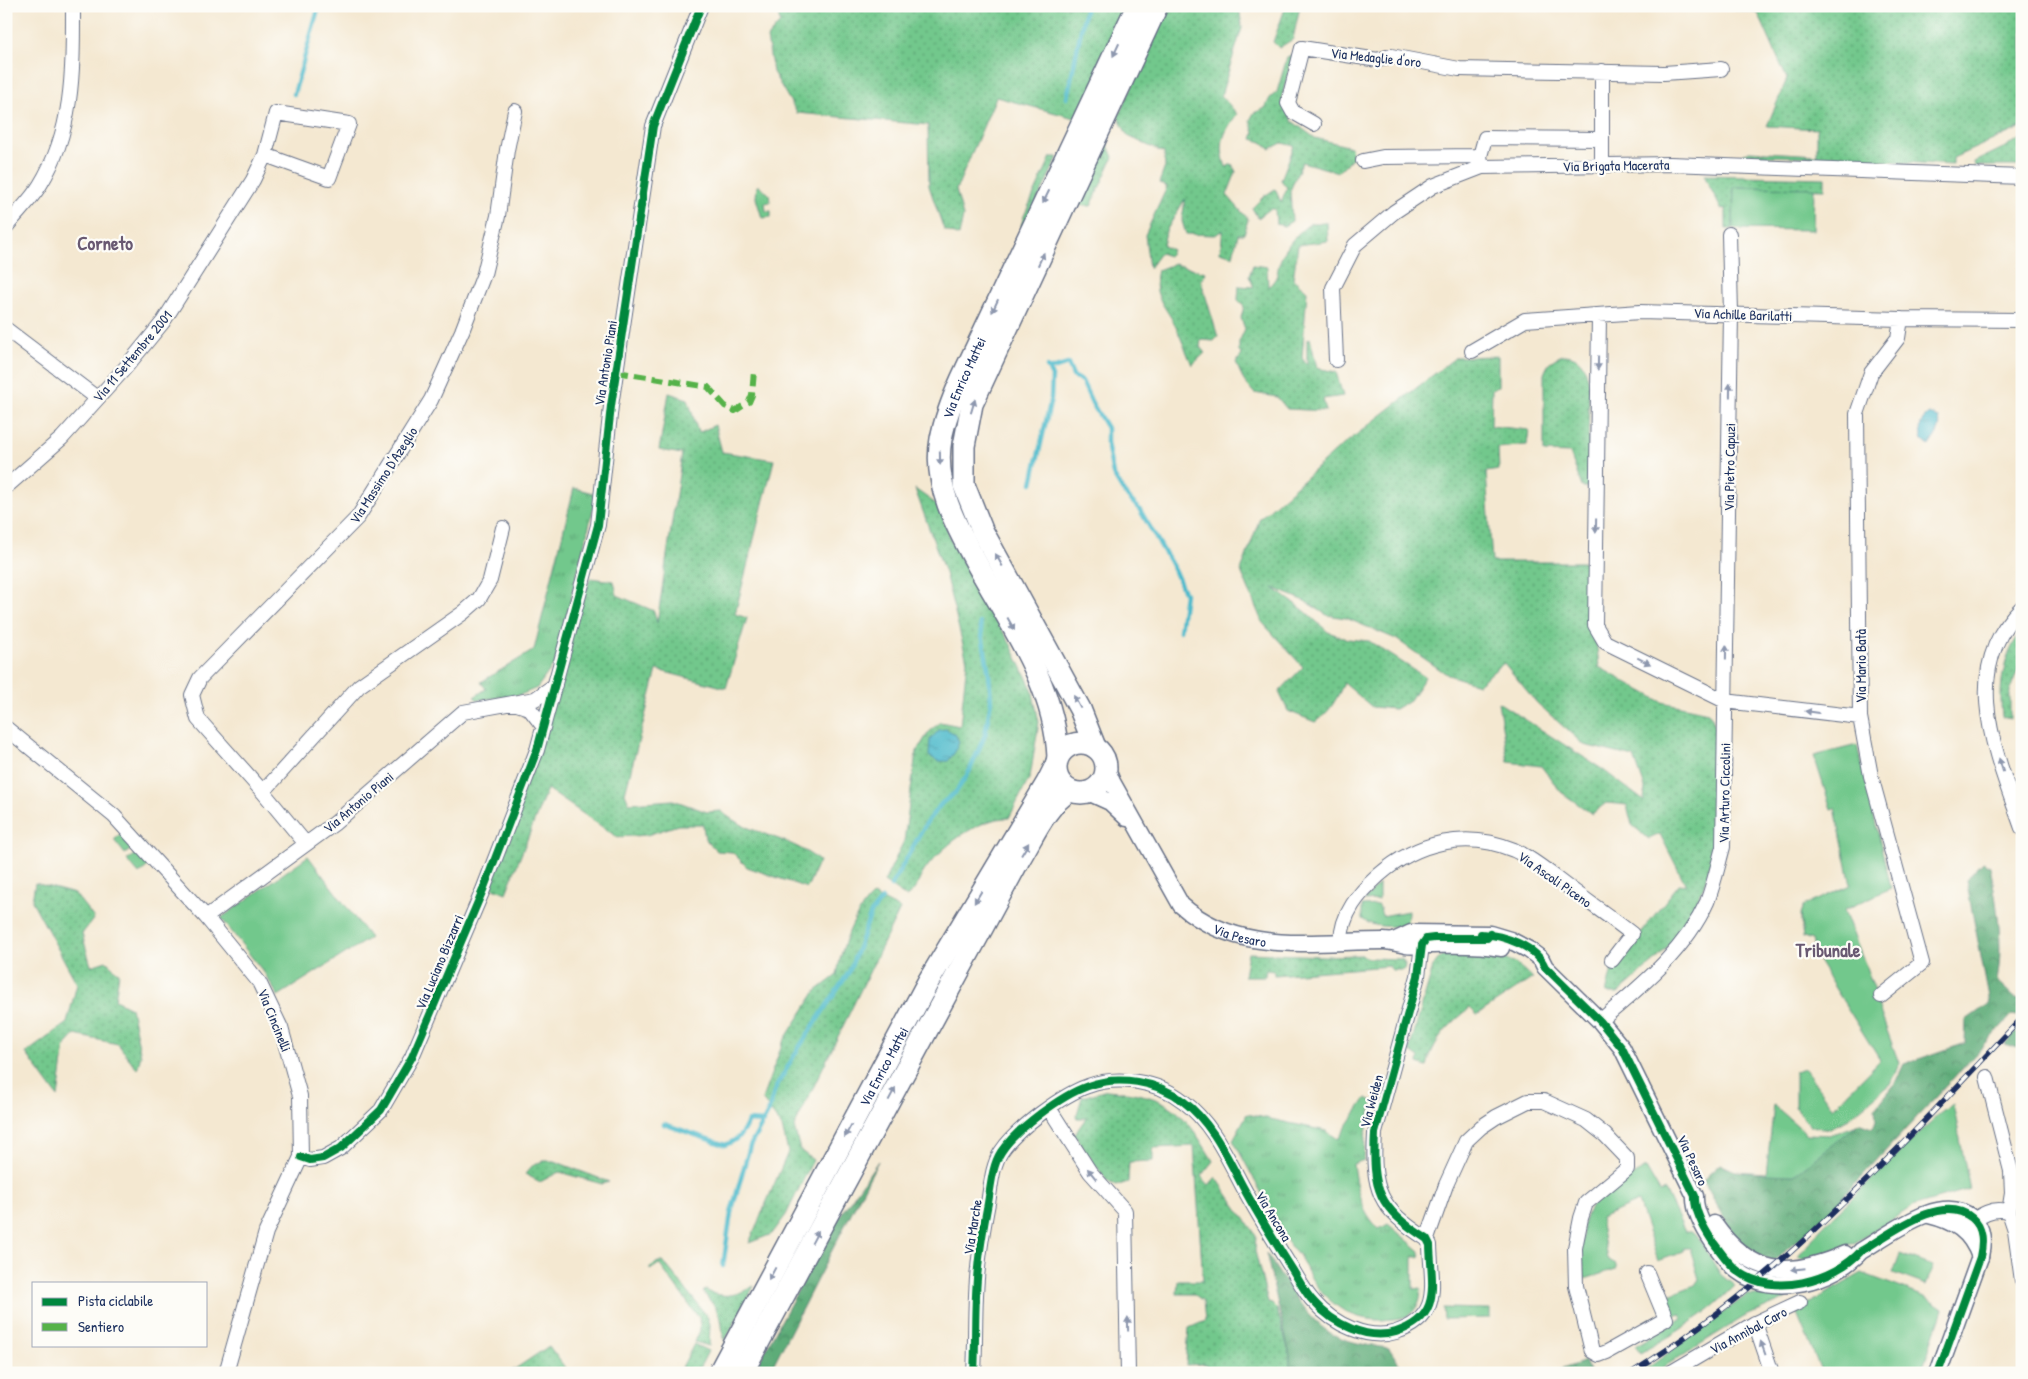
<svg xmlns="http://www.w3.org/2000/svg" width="2028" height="1379" font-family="'Patrick Hand',sans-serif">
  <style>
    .grass { fill: url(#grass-dots); stroke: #467c75 }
    .forest { fill: url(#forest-crowns); stroke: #3c6e6b }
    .park { fill: url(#park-tufts); stroke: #467c75 }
    .garden { fill: #72c88c; stroke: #467c75 }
    .water { fill: url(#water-ripples); stroke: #367595 }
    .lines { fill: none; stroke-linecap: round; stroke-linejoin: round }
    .stream { stroke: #50bbcc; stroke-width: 4.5 }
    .minor-casing { stroke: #677086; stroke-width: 16 }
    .tertiary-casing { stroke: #677086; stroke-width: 19 }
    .primary-casing { stroke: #677086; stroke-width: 24 }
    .minor { stroke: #fff; stroke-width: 14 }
    .tertiary { stroke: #fff; stroke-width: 16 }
    .primary { stroke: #fff; stroke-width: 21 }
    .rail-casing { stroke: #1b2f5e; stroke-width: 5.5 }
    .rail { stroke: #fdfcf7; stroke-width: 4; stroke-dasharray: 11; stroke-linecap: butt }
    .quiet { stroke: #55b248; stroke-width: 6; stroke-dasharray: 12 6; stroke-linecap: butt }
    .cycleway-casing { stroke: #fdfcf7; stroke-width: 11 }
    .cycleway { stroke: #00873e; stroke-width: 8 }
    .oneway { fill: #8d97ae }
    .labels { text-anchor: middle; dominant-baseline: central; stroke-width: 4.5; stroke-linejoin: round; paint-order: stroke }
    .street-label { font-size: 14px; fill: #1b2f5e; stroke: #fdfcf7 }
    .district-label { font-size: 19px; font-weight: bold; fill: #695972; stroke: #fdfcf7 }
  </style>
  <defs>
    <pattern id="grass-dots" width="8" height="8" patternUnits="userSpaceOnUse" patternTransform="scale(1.25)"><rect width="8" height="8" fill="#72c88c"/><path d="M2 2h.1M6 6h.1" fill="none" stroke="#5da376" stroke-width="1.8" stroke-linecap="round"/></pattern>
    <pattern id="forest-crowns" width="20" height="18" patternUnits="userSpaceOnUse" patternTransform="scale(1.25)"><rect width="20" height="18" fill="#5dac78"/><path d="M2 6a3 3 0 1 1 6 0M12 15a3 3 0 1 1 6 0" fill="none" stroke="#4c8c66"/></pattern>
    <pattern id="park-tufts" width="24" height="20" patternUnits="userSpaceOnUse" patternTransform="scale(1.25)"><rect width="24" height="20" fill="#72c88c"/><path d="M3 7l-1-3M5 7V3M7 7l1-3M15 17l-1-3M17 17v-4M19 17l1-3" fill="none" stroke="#5da376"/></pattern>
    <pattern id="water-ripples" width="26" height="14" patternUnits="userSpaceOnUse" patternTransform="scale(1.25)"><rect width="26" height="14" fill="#50bbcc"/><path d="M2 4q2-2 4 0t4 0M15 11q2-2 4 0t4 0" fill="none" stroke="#4298a9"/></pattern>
  </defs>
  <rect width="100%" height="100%" fill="#fdfcf7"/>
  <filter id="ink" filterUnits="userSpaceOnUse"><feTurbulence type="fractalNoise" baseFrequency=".02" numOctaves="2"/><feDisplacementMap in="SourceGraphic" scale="10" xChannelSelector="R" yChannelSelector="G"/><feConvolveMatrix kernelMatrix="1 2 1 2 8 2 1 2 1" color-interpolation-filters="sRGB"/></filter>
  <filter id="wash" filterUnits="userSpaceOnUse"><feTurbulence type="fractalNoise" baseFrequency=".0096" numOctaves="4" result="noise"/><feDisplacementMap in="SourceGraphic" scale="20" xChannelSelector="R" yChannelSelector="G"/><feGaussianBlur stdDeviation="1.12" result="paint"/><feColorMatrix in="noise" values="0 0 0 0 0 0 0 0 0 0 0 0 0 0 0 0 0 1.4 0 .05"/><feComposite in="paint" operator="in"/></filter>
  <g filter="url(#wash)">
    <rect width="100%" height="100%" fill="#f4e8d1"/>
    <path class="grass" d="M777 6H1133L1078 119 996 97 956 190 963 216 959 236 944 230 929 186 928 125 797 113 773 72 767 38 780 23Z
      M1169 6H1239L1242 28 1221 95 1237 114C1223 134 1218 143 1226 167L1232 164 1236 172 1227 195 1248 219 1244 234H1238L1233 256 1220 252 1223 230 1215 235 1186 234 1182 221 1185 199 1166 231 1163 246 1172 250 1169 256 1160 253 1149 268 1145 235 1167 187 1159 183 1165 167 1164 153 1128 136 1118 117Z
      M1286 6H1300L1293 39 1279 48 1273 42Z
      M1714 6H2022V127L1953 158V165L1818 157 1741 156 1749 151 1817 155V129L1767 126 1787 79 1758 13Z
      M1293 54 1282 97 1292 121 1315 138 1351 147 1353 157 1338 172 1302 162 1290 191 1292 221 1284 226 1276 224 1275 209H1270L1258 218 1252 208 1263 197 1275 189 1281 202 1287 188 1281 180 1294 146 1282 143 1270 149 1262 142 1252 139 1254 133 1250 120 1254 113 1265 108 1270 98 1277 92 1287 57Z
      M2022 139V166H1975L1974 162Z
      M1106 141 1113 157 1091 206 1077 205Z
      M1051 157H1058L1025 227 1021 226 1024 216Z
      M1704 175 1825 178V189L1734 187 1733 229H1726V210L1721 209Z
      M1311 223H1327L1328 241 1298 245 1293 279 1307 291 1302 358 1307 365V340L1310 338 1317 368 1336 372 1343 396 1323 399 1326 411 1287 409 1277 397 1254 393 1244 381 1236 363 1242 355 1239 352V342L1245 329 1241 318 1244 306 1238 300 1239 286 1254 287 1249 276 1253 265 1267 267 1268 287C1281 275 1275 273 1281 259 1288 243 1297 233 1311 223Z
      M1173 264 1206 272 1201 281 1218 337 1214 341 1201 340 1200 347 1205 353 1192 365C1186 351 1180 335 1173 321 1162 302 1152 294 1158 270Z
      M1563 355C1581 355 1586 368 1589 384L1588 487H1582L1570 453 1544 452V374C1548 363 1552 359 1563 355Z
      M1498 356V386L1492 389 1491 426 1529 430 1527 445 1498 448 1499 470 1486 472 1492 562H1588L1599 667 1662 702 1708 712C1721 729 1717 753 1718 774 1719 847 1710 903 1658 958 1645 970 1631 981 1618 993H1606L1612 969 1679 884 1686 885 1660 834 1649 839 1632 825 1627 805 1606 803 1592 814 1561 792 1541 766 1508 762 1498 702 1602 769 1644 801 1645 788 1634 757 1584 745 1537 703 1504 663 1478 684 1448 675 1396 639 1346 618 1327 615 1303 600 1273 588 1305 611 1328 632 1348 639 1369 641 1425 677 1410 700 1395 709 1372 707 1344 683C1337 698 1330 713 1315 722L1288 711 1279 692 1303 667 1262 622 1241 571 1260 518 1338 449 1456 357Z
      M669 393 688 399 698 433 715 425 722 452 774 460 735 614 747 618 726 688 657 670 625 793 629 803 673 800 707 812 721 811C749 836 789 835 819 861L807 888 747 867 732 852 717 851 705 839 703 825H678L647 835 617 837 547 789 506 893 489 886 590 578 614 581 617 595 654 611 657 623 682 454 659 450Z
      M915 489 939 506 952 543 1011 645 1032 689 1039 722 1030 777 1009 818C979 817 939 848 923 873 917 883 917 890 906 897L884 882 904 841 916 753 928 733 940 722 960 726 967 661 945 573Z
      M2022 631V659L2010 691V719L2002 717C1999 687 2002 656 2022 631Z
      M35 883 75 894 94 918 82 934 91 966 106 961 119 973 115 1000 131 1008 141 1056 137 1069 118 1044 75 1035 65 1046 58 1097 26 1053 67 1023 77 984 32 901Z
      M873 895 900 909 794 1127 800 1150 813 1160 786 1215 772 1234 749 1243 788 1152 782 1127 762 1099 783 1042 816 991 837 975C841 948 853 914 873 895Z
      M1476 951 1514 962 1533 978 1477 1015 1470 1008C1449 1025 1432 1041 1427 1067L1418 1064 1419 1058 1409 1051 1433 967C1442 949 1458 952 1476 951Z
      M1248 953 1324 956 1362 955 1369 958 1402 959 1405 964 1404 970H1392L1389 966 1274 975V971L1266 970 1265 976H1244Z
      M1107 1090C1170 1095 1182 1109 1213 1161L1201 1176 1209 1185 1216 1177 1256 1235 1255 1251 1268 1303 1272 1304 1277 1309 1290 1356V1373H1208L1207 1364 1186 1365 1189 1328 1205 1321 1203 1301 1194 1294H1177L1178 1281H1203L1194 1146 1153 1148V1161L1129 1162 1128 1182 1116 1186 1107 1181 1074 1135 1086 1118H1076L1082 1097Z
      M544 1161H554L609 1182 602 1184 559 1172 540 1182 525 1174 534 1164Z
      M658 1262H662L667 1266 707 1316 710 1324 709 1346 695 1342 700 1330 699 1318 659 1264 650 1270V1267Z
      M754 1286 726 1339 724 1340 721 1319 715 1307 703 1292 705 1290C724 1299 735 1296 754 1286Z
      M694 1344 708 1351 697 1373H679Z
      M549 1346 569 1373H509Z"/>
    <path class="forest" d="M1983 862 1990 866C1997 905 2004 943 1997 981L2015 998 2022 999V1017L2012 1015 1825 1216 1774 1261 1746 1251 1734 1236 1703 1180 1720 1164 1735 1171 1794 1175 1859 1123 1873 1128 1876 1120 1875 1109 1894 1085 1904 1064 1965 1043 1966 1020 1990 1003 1966 880Z
      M2022 1026V1049L2004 1044Z
      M878 1161 769 1373H753L832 1227Z
      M1266 1253C1283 1278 1306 1319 1332 1334 1350 1343 1370 1346 1389 1348L1405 1373H1290V1356Z
      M1585 1361 1590 1373H1551Z"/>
    <path class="park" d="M574 488 597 494 555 663 537 688 520 695 478 700 474 697 486 689 481 682 534 650Z
      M1366 1098 1373 1101 1365 1137 1364 1160 1353 1164C1356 1188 1361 1211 1379 1229L1388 1224 1420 1251 1419 1257H1413V1289L1421 1288C1421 1300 1417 1312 1405 1317 1398 1319 1390 1319 1383 1320 1352 1321 1330 1305 1313 1281 1305 1269 1302 1255 1290 1246L1233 1140 1247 1114 1326 1131 1338 1139Z"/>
    <path class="garden" d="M757 186H760L769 194 770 202 765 203 766 211H771V217L762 218 756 198Z
      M1734 187 1814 188 1813 230 1733 229Z
      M1857 745 1891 888 1844 910 1879 1001 1878 1006 1899 1063 1890 1084 1845 1121 1827 1129 1809 1126 1795 1107V1072L1805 1069 1833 1108 1880 1060 1816 958 1812 940 1803 937 1800 915 1803 906 1851 885 1835 808 1831 809 1814 756Z
      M122 833 134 847 125 854 114 840Z
      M138 852 149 865 139 874 127 860Z
      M308 856 370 938 278 996 265 974 221 918Z
      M1379 884V900L1364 901Z
      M1379 905 1382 916 1408 911 1407 926C1392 926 1375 929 1362 919V906Z
      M1953 1104 1970 1189 1915 1205 1856 1242 1811 1262 1798 1257 1821 1228 1938 1115Z
      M1774 1105 1807 1134 1831 1135 1857 1125 1794 1175 1766 1174Z
      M1646 1168 1660 1192 1665 1190 1685 1232H1691L1697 1236 1721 1275 1735 1286C1707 1315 1675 1334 1640 1353L1635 1346 1682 1318 1680 1314 1671 1317 1664 1297 1695 1285 1699 1279 1690 1248H1683V1252L1658 1261 1638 1202 1600 1218 1607 1259 1616 1264V1269L1585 1279C1582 1258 1578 1224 1591 1206 1603 1189 1629 1179 1646 1168Z
      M1900 1254 1933 1266 1926 1285 1893 1273Z
      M1862 1273 1925 1297 1943 1309 1921 1373H1822L1796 1311Z
      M1747 1295 1785 1296 1786 1299 1744 1317 1654 1373H1647L1645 1370Z
      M1443 1308 1490 1309V1318L1444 1319Z"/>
    <path class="water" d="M1929 414 1939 418C1942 430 1934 437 1929 446L1922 440C1919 429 1919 420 1929 414Z
      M946 729 955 734 959 742 955 752 948 761H938L929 756 930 740 939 730Z"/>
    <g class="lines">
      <path class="stream" d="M294 94 319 6
        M1067 98 1086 6
        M1049 370 1068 364 1073 376 1082 381 1092 403 1107 428V443L1113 474 1125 494 1140 510 1173 567 1185 594 1180 631
        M1032 483 1051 399 1052 376 1047 367
        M891 886 928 820 942 803 956 792 969 772 985 735 991 701 989 674 980 623
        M664 1124 725 1145C738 1140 743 1134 748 1121L764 1122
        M723 1266 731 1213 750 1146 768 1113 775 1089 798 1049 849 972 871 913 882 899"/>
    </g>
  </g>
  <g filter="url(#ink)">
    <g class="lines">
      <g class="minor-casing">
        <path id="minor" d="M1602 71V165
          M1314 124 1293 112 1288 103 1302 48 1378 60 1391 56 1459 69 1664 73 1721 69
          M1363 161 1383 157 1480 156
          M1482 167 1480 156 1485 138 1601 139
          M6 227C17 213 31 200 40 185 74 130 73 69 73 6
          M1599 315 1595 625 1605 642 1725 701 1860 717
          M6 329 97 398
          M1472 351 1525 320 1640 312 1901 319 2022 320
          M1336 360 1333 288 1355 245 1394 212 1433 186 1482 167 1670 164 2022 177
          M6 487 62 438 126 367 163 322 253 180 265 155 276 113 349 124 329 178 265 155
          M2022 607C1957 670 1997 756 2022 828
          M514 703 529 708 543 726
          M6 728 114 816 206 917 259 982 281 1028 300 1096 301 1157 266 1232 226 1373
          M263 792 359 686 463 613 479 599 490 580 503 528
          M306 844 263 792 198 719 192 695 200 678 358 517 431 400 462 331 484 274 498 216 507 150 515 111
          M206 917 335 823 463 712 535 699 555 685
          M1341 942C1341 914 1359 893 1379 875 1417 842 1466 830 1514 850 1534 859 1553 876 1571 889 1591 904 1612 918 1632 934L1612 960
          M1881 996 1922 963 1871 776 1860 717 1857 414 1871 373 1898 338 1901 319
          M1600 1021C1640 987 1685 951 1707 902 1714 884 1718 865 1723 847L1731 313 1729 234
          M1987 1077 2011 1171 2012 1193 2009 1212 2015 1230 2022 1281
          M1049 1108 1090 1172 1125 1211 1128 1373
          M301 1157 310 1160 323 1158 341 1148 381 1110 412 1057 483 890 537 750 598 525 611 406 653 126 701 6
          M1968 1226C1978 1215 1994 1206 2009 1212
          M1427 1239 1446 1185 1466 1141 1481 1127 1496 1117 1528 1101H1544L1586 1120 1605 1135 1627 1158V1169L1586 1203 1581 1218 1575 1248 1576 1286 1592 1351 1599 1355 1607 1352 1666 1319 1647 1273
          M1755 1323 1772 1373
          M974 1373C976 1338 974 1302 978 1268 980 1246 984 1224 988 1203 991 1186 992 1166 1001 1152 1016 1129 1062 1095 1088 1086 1117 1075 1158 1081 1183 1101 1212 1123 1226 1155 1243 1187 1258 1215 1275 1242 1292 1269 1299 1280 1305 1293 1314 1302 1333 1324 1368 1341 1396 1332 1443 1317 1431 1284 1430 1245L1427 1239C1378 1208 1372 1190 1375 1133L1418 976 1422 945
          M1670 1373 1755 1323 1800 1302"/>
      </g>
      <g class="tertiary-casing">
        <g id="tertiary">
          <path id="s1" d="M1106 767 1112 782 1181 905C1239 956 1313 941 1384 941 1392 941 1398 944 1406 945 1412 946 1419 945 1425 945 1450 945 1476 943 1501 948"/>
          <path d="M1088 792 1110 802 1127 818"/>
          <path d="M1394 941 1411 933 1490 934 1510 940 1529 950 1541 959 1545 967 1600 1021 1622 1048 1695 1196C1694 1211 1705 1230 1713 1242 1721 1252 1728 1264 1738 1271 1773 1298 1834 1281 1861 1251 1889 1235 1941 1192 1972 1218 1984 1228 1983 1243 1980 1257L1938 1373"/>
          <path d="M1929 1215C1954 1221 1971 1231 1980 1257"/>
          <path d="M1714 1224C1751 1277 1789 1278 1845 1254"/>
        </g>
      </g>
      <g class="primary-casing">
        <g id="primary">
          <circle cx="1081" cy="768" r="25"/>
          <path d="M1095 747 1080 709 982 530 964 485V446L972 404 1157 6"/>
          <path id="s2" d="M1058 757C1055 689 1015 631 982 573 960 533 932 488 941 439 945 418 953 398 962 378L1137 6"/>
          <path id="s3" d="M719 1373 928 982 1047 783 1056 765"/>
          <path d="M742 1373 1020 858C1034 835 1046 805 1070 791"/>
        </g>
      </g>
      <use href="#minor" class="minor"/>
      <use href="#tertiary" class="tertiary"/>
      <use href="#primary" class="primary"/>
      <g class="rail-casing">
        <path id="rail" d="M1631 1373C1782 1280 1900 1146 2022 1018"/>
      </g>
      <use href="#rail" class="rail"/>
      <path class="quiet" d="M617 372 708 387 725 406 735 411 749 402 752 395 754 371"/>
      <g class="cycleway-casing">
        <path id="cycleway" d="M1481 934C1503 935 1536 946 1545 967L1600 1021 1622 1048 1695 1196C1694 1211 1705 1230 1713 1242 1721 1252 1728 1264 1738 1271 1773 1298 1834 1281 1861 1251 1889 1235 1941 1192 1972 1218 1984 1228 1983 1243 1980 1257L1938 1373
          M301 1157 310 1160 323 1158 341 1148 381 1110 412 1057 483 890 537 750 598 525 611 406 653 126 701 6
          M974 1373C976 1338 974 1302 978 1268 980 1246 984 1224 988 1203 991 1186 992 1166 1001 1152 1016 1129 1062 1095 1088 1086 1117 1075 1158 1081 1183 1101 1212 1123 1226 1155 1243 1187 1258 1215 1275 1242 1292 1269 1299 1280 1305 1293 1314 1302 1333 1324 1368 1341 1396 1332 1443 1317 1431 1284 1430 1245L1427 1239C1378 1208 1372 1190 1375 1133L1418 976 1422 945 1426 939 1434 938H1487L1490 934"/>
      </g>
      <use href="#cycleway" class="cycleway"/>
    </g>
    <defs><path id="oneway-solid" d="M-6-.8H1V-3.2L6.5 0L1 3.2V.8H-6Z" transform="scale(1.25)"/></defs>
    <g class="oneway">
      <use href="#oneway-solid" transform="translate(1116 50) rotate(115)"/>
      <use href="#oneway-solid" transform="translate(1046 197) rotate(116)"/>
      <use href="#oneway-solid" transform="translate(1041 259) rotate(-65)"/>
      <use href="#oneway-solid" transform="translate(995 306) rotate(115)"/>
      <use href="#oneway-solid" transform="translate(1598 363) rotate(91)"/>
      <use href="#oneway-solid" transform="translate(1730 390) rotate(-89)"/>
      <use href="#oneway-solid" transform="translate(973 406) rotate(-73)"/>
      <use href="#oneway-solid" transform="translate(940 458) rotate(89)"/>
      <use href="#oneway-solid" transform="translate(1596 526) rotate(91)"/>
      <use href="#oneway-solid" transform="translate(999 560) rotate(-119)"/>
      <use href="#oneway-solid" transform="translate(1011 624) rotate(61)"/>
      <use href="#oneway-solid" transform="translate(1726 652) rotate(-89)"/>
      <use href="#oneway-solid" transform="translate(1644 661) rotate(26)"/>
      <use href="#oneway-solid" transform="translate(1077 702) rotate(-118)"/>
      <use href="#oneway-solid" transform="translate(1812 712) rotate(-173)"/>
      <use href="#oneway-solid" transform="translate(2001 765) rotate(-107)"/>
      <use href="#oneway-solid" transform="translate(1025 849) rotate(-59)"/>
      <use href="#oneway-solid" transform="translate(978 897) rotate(121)"/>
      <use href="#oneway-solid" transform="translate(892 1094) rotate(-62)"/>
      <use href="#oneway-solid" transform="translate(848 1131) rotate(118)"/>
      <use href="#oneway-solid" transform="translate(1092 1174) rotate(-129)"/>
      <use href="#oneway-solid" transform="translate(815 1237) rotate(-62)"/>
      <use href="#oneway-solid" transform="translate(1798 1269) rotate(174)"/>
      <use href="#oneway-solid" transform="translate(772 1274) rotate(118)"/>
      <use href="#oneway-solid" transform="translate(1128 1324) rotate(-91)"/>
      <use href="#oneway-solid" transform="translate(1763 1348) rotate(-110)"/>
    </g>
  </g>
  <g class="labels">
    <g class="street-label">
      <text transform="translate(1376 57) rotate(6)">Via Medaglie d'oro</text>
      <text transform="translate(1616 165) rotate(-1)">Via Brigata Macerata</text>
      <text transform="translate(1743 314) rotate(2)">Via Achille Barilatti</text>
      <text transform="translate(132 356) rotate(-50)">Via 11 Settembre 2001</text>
      <text transform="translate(605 363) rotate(-81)">Via Antonio Piani</text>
      <text stroke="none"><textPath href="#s2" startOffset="410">Via Enrico Mattei</textPath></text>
      <text transform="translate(1729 467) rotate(-89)">Via Pietro Capuzi</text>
      <text transform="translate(383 475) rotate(-57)">Via Massimo D'Azeglio</text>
      <text transform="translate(1860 666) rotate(-90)">Via Mario Batà</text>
      <text transform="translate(1724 793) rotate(-89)">Via Arturo Ciccolini</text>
      <text transform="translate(358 802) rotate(-40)">Via Antonio Piani</text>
      <text transform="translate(1555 879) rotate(35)">Via Ascoli Piceno</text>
      <text stroke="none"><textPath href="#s1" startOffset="224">Via Pesaro</textPath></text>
      <text transform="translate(439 962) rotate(-67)">Via Luciano Bizzarri</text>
      <text transform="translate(275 1020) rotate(68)">Via Cincinelli</text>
      <text stroke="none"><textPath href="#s3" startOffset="348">Via Enrico Mattei</textPath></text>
      <text transform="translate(1371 1101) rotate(-75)">Via Weiden</text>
      <text transform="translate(1693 1160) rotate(65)">Via Pesaro</text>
      <text transform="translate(1274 1216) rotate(59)">Via Ancona</text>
      <text transform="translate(972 1227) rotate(-81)">Via Marche</text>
      <text transform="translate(1748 1330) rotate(-28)">Via Annibal Caro</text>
    </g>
    <g class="district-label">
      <text x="105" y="243">Corneto</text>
      <text x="1828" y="950">Tribunale</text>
    </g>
  </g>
  <rect width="2028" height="1379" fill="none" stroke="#fdfcf7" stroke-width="25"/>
  <rect x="32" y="1282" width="175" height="65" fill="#fdfcf7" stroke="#a3aaba"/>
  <rect x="42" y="1298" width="25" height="8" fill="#00873e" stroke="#a3aaba"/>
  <text x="78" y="1306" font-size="15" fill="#1b2f5e">Pista ciclabile</text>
  <rect x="42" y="1323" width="25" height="8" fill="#55b248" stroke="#a3aaba"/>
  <text x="78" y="1332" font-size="15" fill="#1b2f5e">Sentiero</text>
</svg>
